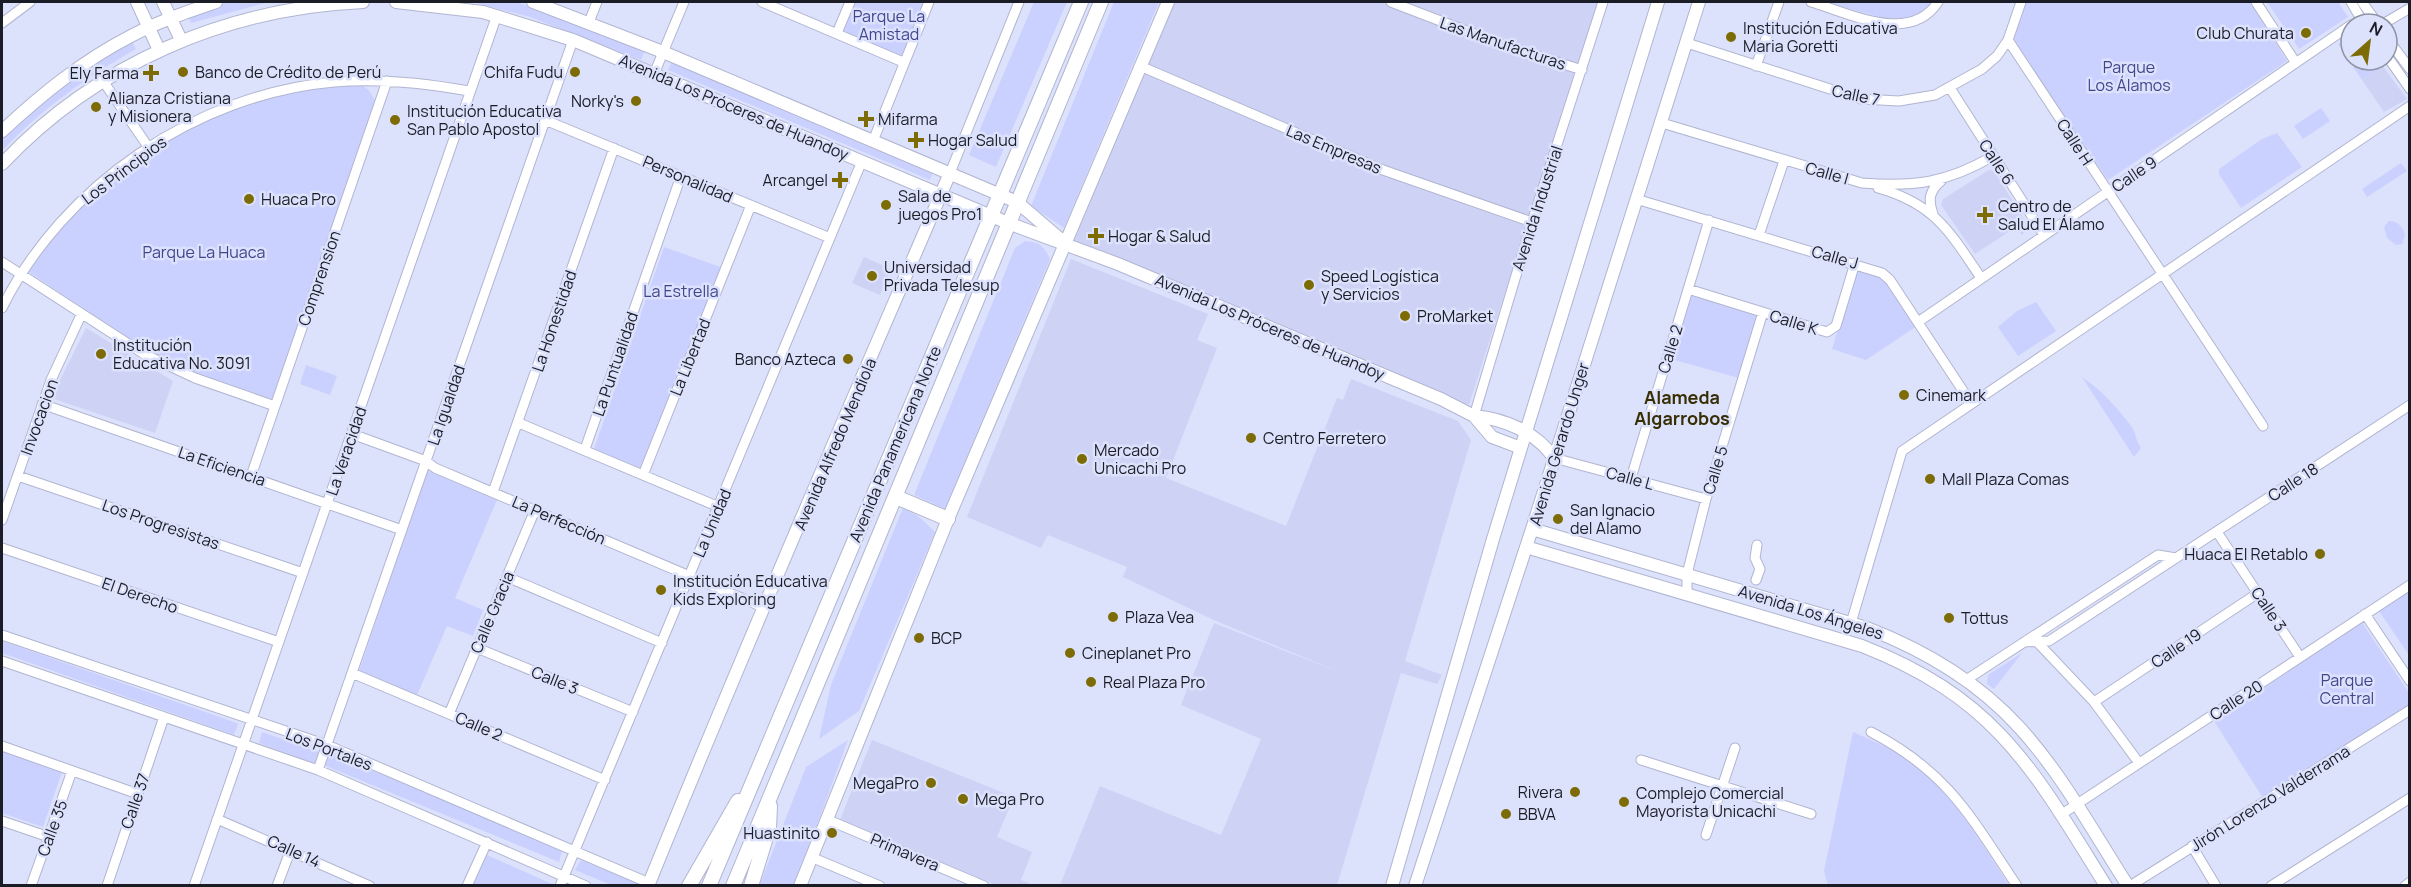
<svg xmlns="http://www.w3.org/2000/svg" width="2411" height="887" font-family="Manrope,sans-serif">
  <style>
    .built { fill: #ced3f6 }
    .green { fill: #cad1ff }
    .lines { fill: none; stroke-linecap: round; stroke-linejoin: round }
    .minor-casing { stroke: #b1b5d0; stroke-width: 11 }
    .major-casing { stroke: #b1b5d0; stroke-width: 14 }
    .highway-casing { stroke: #b1b5d0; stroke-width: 16 }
    .minor { stroke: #fff; stroke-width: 9 }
    .major { stroke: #fff; stroke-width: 12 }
    .highway { stroke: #fff; stroke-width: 14 }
    .poi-dot { fill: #7d6c06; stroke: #dce1fc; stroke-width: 2 }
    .labels { text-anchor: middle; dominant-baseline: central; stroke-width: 5; stroke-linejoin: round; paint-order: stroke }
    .park-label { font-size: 16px; fill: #41458c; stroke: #dce1fc }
    .poi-label { font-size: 16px; fill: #1b1d26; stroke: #dce1fc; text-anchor: start }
    .street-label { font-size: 16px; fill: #1b1d26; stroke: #dce1fc }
    .neighbourhood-label { font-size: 18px; font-weight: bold; fill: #372e03; stroke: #dce1fc }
  </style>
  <rect width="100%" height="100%" fill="#dce1fc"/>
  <path class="built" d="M1174 2H1598L1469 405 1070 241Z
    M2382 65 2407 99 2384 112 2362 80Z
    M1989 170 1994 171 2029 227 2022 235 2016 227 1975 254 1941 205 1943 199Z
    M864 257 891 269 880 295 852 283Z
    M1071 259 1208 314 1197 340 1217 348 1166 478 1286 526 1337 398 1343 400 1351 379 1458 421 1471 440 1405 661 1442 675 1437 684 1401 673 1337 885H1060L1100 786 1221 835 1261 739 1181 705 1214 623 1344 674 1216 621 1123 577 1127 567 1048 535 1041 548 967 517Z
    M86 328 173 381 155 433 51 398Z
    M872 740 1014 797 997 837 1032 852 1021 880 1033 885H996L840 820Z"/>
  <path class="green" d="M229 2H269L191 23 188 14Z
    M472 2H517L645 50 641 60 530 17Z
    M853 2H925L902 58 841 31Z
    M1034 2H1067L996 167 969 155Z
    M1114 2H1159L1064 228 1031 206Z
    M1824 2H1933L1922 15 1895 21Z
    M2025 2H2251L2287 61 2108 180 2014 42V35Z
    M2267 2H2338L2348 17 2299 49Z
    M2351 36V60H2378L2382 65 2362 80 2338 44Z
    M131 40 136 49C87 77 40 110 2 151V137L56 89Z
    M672 62 933 172 930 180 668 70Z
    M354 83C367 86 371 91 376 104L272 399 176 366 116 331 29 272C30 256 52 237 64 225 111 175 179 123 246 104 281 94 318 89 354 83Z
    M2321 108 2330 121 2303 139 2294 126Z
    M2277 133 2302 167 2241 208 2219 174V169L2262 139Z
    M2401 163 2407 171 2367 197 2362 189Z
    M2389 221C2398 221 2403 227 2405 235L2402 244 2396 245 2387 238 2384 227Z
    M1025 241C1040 242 1044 246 1050 259L945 509 914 495 1015 248Z
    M664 247 723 268 640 469 594 449Z
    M1857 268 1881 276 1917 326 1866 360 1832 349Z
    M1690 295 1758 315 1739 378 1671 359Z
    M2036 302 2056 331 2018 356 1998 327 2017 311Z
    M306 365 337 376 330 395 300 384Z
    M2082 377C2102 390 2118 409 2132 427 2136 433 2136 442 2141 448L2134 457Z
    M427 470 497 500 455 598 483 610 473 636 447 626 417 695 359 671Z
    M903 508 918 516 935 532 859 711 819 739 831 685Z
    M2409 590V655L2379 611Z
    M2361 621 2409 693V707L2263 798 2214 721Z
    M2 641 234 722 238 724 234 735 2 653Z
    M2022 653 1994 689 1987 684 1988 675Z
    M262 732 319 752 315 764 259 743Z
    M1853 732C1873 741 1897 750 1915 764 1955 797 1981 842 2009 885H1828L1824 871Z
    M848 740 795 885 759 886 806 767Z
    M2 750 62 772 43 827 2 813Z
    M330 753 562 850 559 862 326 766 324 763 326 754Z
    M485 854 554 885 472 886Z
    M581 860 642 885H611L575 870Z"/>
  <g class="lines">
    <g class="minor-casing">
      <path id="minor" d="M762 2 903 62
        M1391 2 1498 43 1582 70
        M1811 2C1849 13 1910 45 1938 2
        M2256 2 2296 63
        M2351 2 2364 24
        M2362 2 2378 24
        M589 22 597 2
        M2 23 30 2
        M2383 24 2410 8
        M837 33 850 2
        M2387 38 2410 69
        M2008 40 2263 426
        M1687 43 1861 99 1899 101 1935 95 1982 69 1997 56 2008 40 2021 2
        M2387 56 2410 89
        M1140 66 1383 170 1532 222
        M1756 66 1779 2
        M654 74 684 2
        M103 81 149 148
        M1950 88 2044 235
        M545 120 830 238
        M1662 123 1862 183C1914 187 1947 183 1993 156
        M873 141 929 2
        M950 173 1019 2
        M1878 188C1935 204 1950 232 1981 278
        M1636 199 1882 273 1890 280 1971 403
        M1933 214C1928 200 1929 191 1941 181
        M1759 235 1784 161
        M2 262 144 354 195 378 275 406
        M1688 289 1827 332 1836 326 1855 263
        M2 308C63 185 197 94 334 82 379 78 425 83 469 91
        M1918 322 2351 25
        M42 404 402 530
        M1474 416 1532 222 1603 2
        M519 423 719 507
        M352 434 426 461 435 468 765 608
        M585 449 681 176
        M1554 458 1706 499
        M643 475 751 205
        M18 476 303 573
        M251 476 387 81
        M1631 478 1709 220
        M493 492 614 148
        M2 520 51 380 81 315
        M2217 532 2300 657
        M2 548 279 642
        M507 577 662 643
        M1756 580 1760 569 1755 558 1757 545
        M1687 594V574L1706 499 1763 312
        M2365 614 2410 681
        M1851 623 1902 451 2410 106
        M2 635 327 745 649 883
        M2024 642 2049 641 2410 405
        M2039 644 2094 702 2139 763
        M477 648 633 712
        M2 661 318 770 586 886
        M352 673 605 780
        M1966 680 2158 555 2176 558
        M2094 702 2258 593
        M449 714 535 510
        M1871 732C1948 772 1971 817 2017 886
        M2 746 138 794
        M1641 760 1811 814
        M318 770 573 40
        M2062 814 2410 585
        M217 819 370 886
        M826 819 984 886
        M2 821 49 837
        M1706 835 1735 748
        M2192 846 2216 886
        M811 857 880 886
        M31 886 72 771
        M107 886 164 717
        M194 886 497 15
        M277 886 291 849
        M467 886 487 842
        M560 886 862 161
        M2130 886 2410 710
        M2271 886 2410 798
        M2405 886 2410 882"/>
    </g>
    <g class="major-casing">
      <path id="major" d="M137 2 159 50
        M163 2 181 40
        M396 2 483 12 573 40 1008 223 1118 264 1441 399 1474 416C1505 419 1536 432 1554 458
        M533 2 663 52 1017 202 1059 238
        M2 131C41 95 82 61 131 36 157 22 187 12 216 2
        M2 164C96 64 226 8 363 2
        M1474 416 1492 437 1521 448
        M1532 529 1867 628C1924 650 1977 681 2019 727 2062 774 2094 833 2128 886
        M1526 547 1862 646C1997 699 2033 769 2106 886
        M648 886C745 647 848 410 950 173
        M800 886 948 519 1168 2
        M1392 886 1493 539 1658 2
        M1415 886 1532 529 1699 2"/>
    </g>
    <g class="highway-casing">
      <path id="highway" d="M896 497 948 519
        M689 886 738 801
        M709 886 1081 2
        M733 886 1101 2
        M751 886 769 828 770 806"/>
    </g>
    <use href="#minor" class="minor"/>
    <use href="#major" class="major"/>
    <use href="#highway" class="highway"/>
  </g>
  <g class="poi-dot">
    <circle cx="2306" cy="33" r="6"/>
    <circle cx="1731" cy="37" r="6"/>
    <circle cx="183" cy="72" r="6"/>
    <circle cx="575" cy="72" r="6"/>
    <path d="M148 64h6v6h6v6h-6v6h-6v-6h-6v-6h6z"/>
    <circle cx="636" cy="101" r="6"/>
    <circle cx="96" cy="107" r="6"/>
    <path d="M863 110h6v6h6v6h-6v6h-6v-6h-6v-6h6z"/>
    <circle cx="395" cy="120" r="6"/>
    <path d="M913 131h6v6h6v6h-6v6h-6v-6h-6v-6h6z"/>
    <path d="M837 171h6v6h6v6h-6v6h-6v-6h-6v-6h6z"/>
    <circle cx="249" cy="199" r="6"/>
    <circle cx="886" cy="205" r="6"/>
    <path d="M1982 206h6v6h6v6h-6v6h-6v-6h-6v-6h6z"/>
    <path d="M1093 227h6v6h6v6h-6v6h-6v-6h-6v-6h6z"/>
    <circle cx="872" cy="276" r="6"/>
    <circle cx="1309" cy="285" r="6"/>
    <circle cx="1405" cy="316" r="6"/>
    <circle cx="101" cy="354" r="6"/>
    <circle cx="848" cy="359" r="6"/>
    <circle cx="1904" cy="395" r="6"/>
    <circle cx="1251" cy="438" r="6"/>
    <circle cx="1082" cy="459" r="6"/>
    <circle cx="1930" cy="479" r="6"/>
    <circle cx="1558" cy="519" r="6"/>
    <circle cx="2320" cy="554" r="6"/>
    <circle cx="661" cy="590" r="6"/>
    <circle cx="1113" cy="617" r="6"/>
    <circle cx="1949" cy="618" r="6"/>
    <circle cx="919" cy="638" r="6"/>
    <circle cx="1070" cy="653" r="6"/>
    <circle cx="1091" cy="682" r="6"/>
    <circle cx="931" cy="783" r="6"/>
    <circle cx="1575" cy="792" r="6"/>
    <circle cx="963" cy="799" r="6"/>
    <circle cx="1624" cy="802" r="6"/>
    <circle cx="1506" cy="814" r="6"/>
    <circle cx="832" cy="833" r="6"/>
  </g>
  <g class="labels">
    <g class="park-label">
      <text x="889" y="16">Parque La<tspan x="889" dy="18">Amistad</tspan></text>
      <text x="2129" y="67">Parque<tspan x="2129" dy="18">Los Álamos</tspan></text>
      <text x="204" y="252">Parque La Huaca</text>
      <text x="681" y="291">La Estrella</text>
      <text x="2347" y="680">Parque<tspan x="2347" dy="18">Central</tspan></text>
    </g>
    <g class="poi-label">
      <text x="1743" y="28">Institución Educativa<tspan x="1743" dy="18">Maria Goretti</tspan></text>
      <text x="2294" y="33" text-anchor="end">Club Churata</text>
      <text x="195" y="72">Banco de Crédito de Perú</text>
      <text x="563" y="72" text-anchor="end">Chifa Fudu</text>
      <text x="139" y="73" text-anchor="end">Ely Farma</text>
      <text x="108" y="98">Alianza Cristiana<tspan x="108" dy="18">y Misionera</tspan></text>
      <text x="624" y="101" text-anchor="end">Norky's</text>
      <text x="407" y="111">Institución Educativa<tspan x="407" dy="18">San Pablo Apostol</tspan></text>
      <text x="878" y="119">Mifarma</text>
      <text x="928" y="140">Hogar Salud</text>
      <text x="828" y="180" text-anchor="end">Arcangel</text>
      <text x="898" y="196">Sala de<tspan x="898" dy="18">juegos Pro1</tspan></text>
      <text x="261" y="199">Huaca Pro</text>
      <text x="1998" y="206">Centro de<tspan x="1998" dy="18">Salud El Álamo</tspan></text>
      <text x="1108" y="236">Hogar &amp; Salud</text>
      <text x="884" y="267">Universidad<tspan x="884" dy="18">Privada Telesup</tspan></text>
      <text x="1321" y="276">Speed Logística<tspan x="1321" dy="18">y Servicios</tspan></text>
      <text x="1417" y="316">ProMarket</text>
      <text x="113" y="345">Institución<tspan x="113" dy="18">Educativa No. 3091</tspan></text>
      <text x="836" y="359" text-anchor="end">Banco Azteca</text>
      <text x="1916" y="395">Cinemark</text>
      <text x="1263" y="438">Centro Ferretero</text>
      <text x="1094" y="450">Mercado<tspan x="1094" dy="18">Unicachi Pro</tspan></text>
      <text x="1942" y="479">Mall Plaza Comas</text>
      <text x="1570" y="510">San Ignacio<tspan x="1570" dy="18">del Alamo</tspan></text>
      <text x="2308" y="554" text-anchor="end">Huaca El Retablo</text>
      <text x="673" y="581">Institución Educativa<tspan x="673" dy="18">Kids Exploring</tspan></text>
      <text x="1125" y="617">Plaza Vea</text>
      <text x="1961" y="618">Tottus</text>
      <text x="931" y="638">BCP</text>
      <text x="1082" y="653">Cineplanet Pro</text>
      <text x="1103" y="682">Real Plaza Pro</text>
      <text x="919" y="783" text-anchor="end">MegaPro</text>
      <text x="1563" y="792" text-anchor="end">Rivera</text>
      <text x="1636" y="793">Complejo Comercial<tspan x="1636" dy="18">Mayorista Unicachi</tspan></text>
      <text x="975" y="799">Mega Pro</text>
      <text x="1518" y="814">BBVA</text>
      <text x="820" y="833" text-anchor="end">Huastinito</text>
    </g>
    <g class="street-label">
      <text transform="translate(1503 43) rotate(19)">Las Manufacturas</text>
      <text transform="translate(1856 95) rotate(12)">Calle 7</text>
      <text transform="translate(734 107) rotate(23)">Avenida Los Próceres de Huandoy</text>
      <text transform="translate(2075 142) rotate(57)">Calle H</text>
      <text transform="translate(1334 149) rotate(23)">Las Empresas</text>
      <text transform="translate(1997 162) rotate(57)">Calle 6</text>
      <text transform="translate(124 170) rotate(-37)">Los Principios</text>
      <text transform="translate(1827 173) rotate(16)">Calle I</text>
      <text transform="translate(2134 174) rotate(-34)">Calle 9</text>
      <text transform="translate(688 179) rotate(23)">Personalidad</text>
      <text transform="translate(1537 208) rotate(-72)">Avenida Industrial</text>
      <text transform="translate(1835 257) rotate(16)">Calle J</text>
      <text transform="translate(319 278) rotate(-71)">Comprension</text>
      <text transform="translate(554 321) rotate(-71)">La Honestidad</text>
      <text transform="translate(1794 322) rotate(17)">Calle K</text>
      <text transform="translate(1270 327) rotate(23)">Avenida Los Próceres de Huandoy</text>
      <text transform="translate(1670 349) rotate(-73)">Calle 2</text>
      <text transform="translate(690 357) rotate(-68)">La Libertad</text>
      <text transform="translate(615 364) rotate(-71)">La Puntualidad</text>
      <text transform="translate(446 405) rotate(-71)">La Igualdad</text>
      <text transform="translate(39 417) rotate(-70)">Invocacion</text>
      <text transform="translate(835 444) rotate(-67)">Avenida Alfredo Mendiola</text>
      <text transform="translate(895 444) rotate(-67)">Avenida Panamericana Norte</text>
      <text transform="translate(1559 444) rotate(-73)">Avenida Gerardo Unger</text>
      <text transform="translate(346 451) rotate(-71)">La Veracidad</text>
      <text transform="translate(222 466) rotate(19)">La Eficiencia</text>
      <text transform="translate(1715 470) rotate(-73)">Calle 5</text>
      <text transform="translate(1630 478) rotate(15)">Calle L</text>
      <text transform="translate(2293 482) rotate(-33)">Calle 18</text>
      <text transform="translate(559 520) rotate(23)">La Perfección</text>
      <text transform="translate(712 523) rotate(-67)">La Unidad</text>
      <text transform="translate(161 524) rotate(19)">Los Progresistas</text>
      <text transform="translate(140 595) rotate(19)">El Derecho</text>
      <text transform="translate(2269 609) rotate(56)">Calle 3</text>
      <text transform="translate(492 612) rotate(-67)">Calle Gracia</text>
      <text transform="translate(1811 612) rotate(17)">Avenida Los Ángeles</text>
      <text transform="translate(2176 648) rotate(-34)">Calle 19</text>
      <text transform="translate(555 680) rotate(22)">Calle 3</text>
      <text transform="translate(2236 700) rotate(-33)">Calle 20</text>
      <text transform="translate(479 726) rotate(23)">Calle 2</text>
      <text transform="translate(329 749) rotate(21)">Los Portales</text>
      <text transform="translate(2270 798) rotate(-32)">Jirón Lorenzo Valderrama</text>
      <text transform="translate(135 801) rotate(-71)">Calle 37</text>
      <text transform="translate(52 828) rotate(-70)">Calle 35</text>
      <text transform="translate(294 851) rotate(24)">Calle 14</text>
      <text transform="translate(905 852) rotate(23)">Primavera</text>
    </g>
    <g class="neighbourhood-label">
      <text x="1682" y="397">Alameda<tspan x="1682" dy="21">Algarrobos</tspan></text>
    </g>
  </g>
  <rect width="2411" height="887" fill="none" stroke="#1b1d26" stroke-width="6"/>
  <g transform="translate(2369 42) rotate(28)"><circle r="28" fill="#dce1fc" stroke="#8f93a6" stroke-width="1.5"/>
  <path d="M0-4.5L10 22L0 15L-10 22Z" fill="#7d6c06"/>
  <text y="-9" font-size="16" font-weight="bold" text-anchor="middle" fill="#1b1d26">N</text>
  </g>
</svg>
